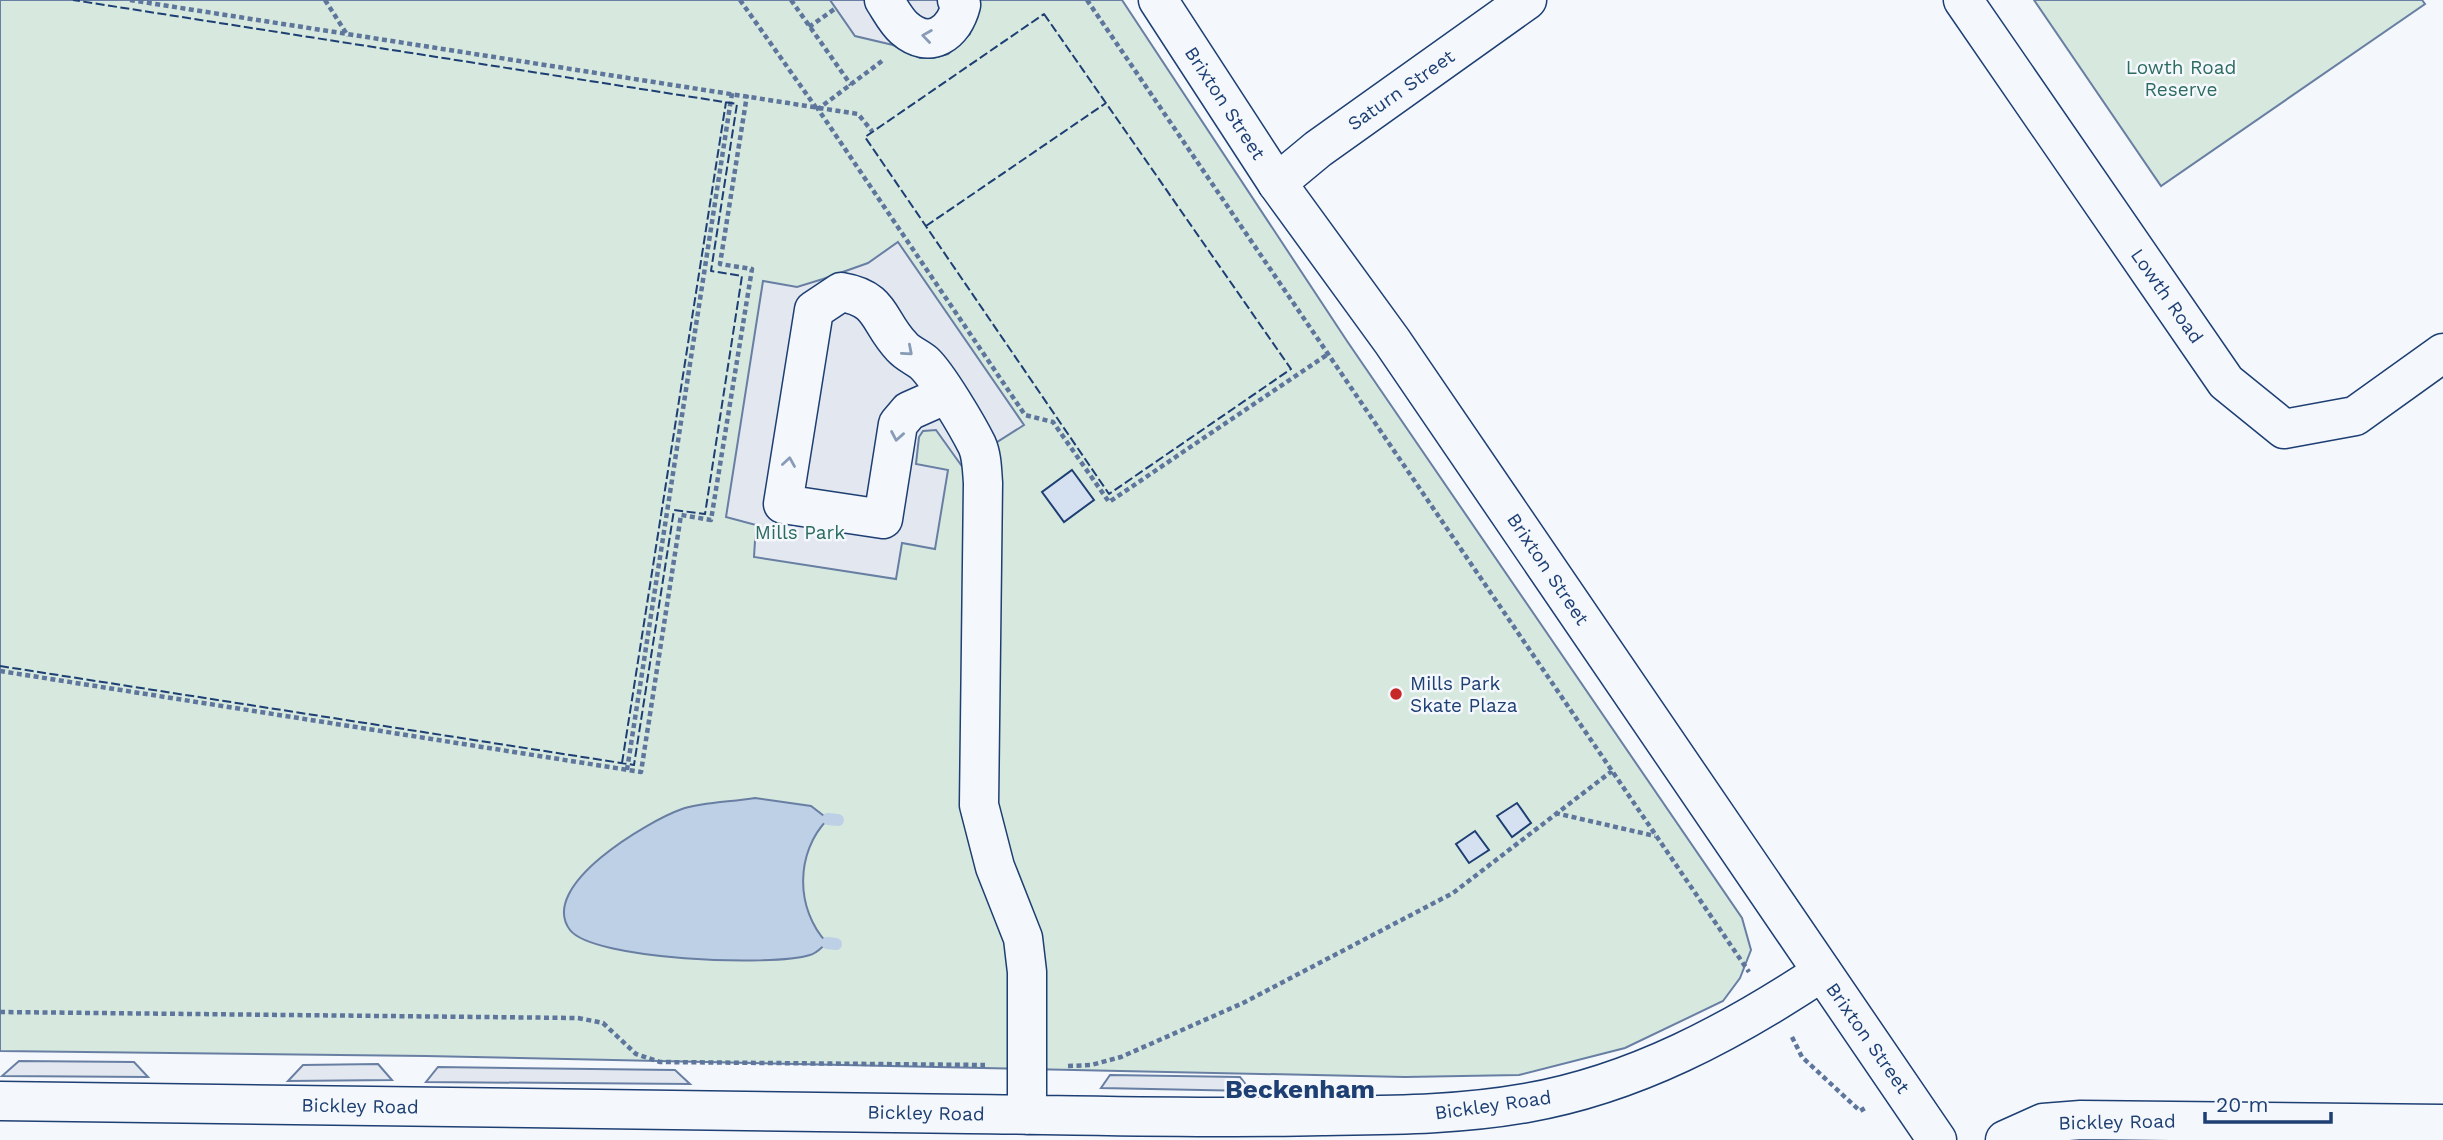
<svg xmlns="http://www.w3.org/2000/svg" width="2443" height="1140" font-family="'Work Sans',sans-serif">
  <style>
    .green { fill: #d7e8df; stroke: #687fa3; stroke-width: 2 }
    .parking { fill: #e3e8f0; stroke: #687fa3; stroke-width: 2 }
    .water { fill: #bed0e5; stroke: #687fa3; stroke-width: 2 }
    .lines { fill: none; stroke-linecap: round; stroke-linejoin: round }
    .stream { stroke: #bed0e5; stroke-width: 12 }
    .building { fill: #d5e0f0; stroke: #1d3f73; stroke-width: 2 }
    .minor-casing { stroke: #1d3f73; stroke-width: 41 }
    .major-casing { stroke: #1d3f73; stroke-width: 41 }
    .path { stroke: #5e769c; stroke-width: 4.5; stroke-dasharray: 5 3.5; stroke-linecap: butt }
    .minor { stroke: #f4f7fb; stroke-width: 38 }
    .major { stroke: #f4f7fb; stroke-width: 38 }
    .fence { stroke: #1d3f73; stroke-width: 2; stroke-dasharray: 9 3.5; stroke-linecap: butt }
    .oneway { stroke: #889bb7 }
    .poi-dot { fill: #c62828; stroke: #f4f7fb; stroke-width: 2.5 }
    .labels { text-anchor: middle; dominant-baseline: central; stroke-width: 5; stroke-linejoin: round; paint-order: stroke }
    .park-label { font-size: 19px; fill: #2c6c60; stroke: #f4f7fb }
    .street-label { font-size: 19px; fill: #1d3f73; stroke: #f4f7fb }
    .poi-label { font-size: 19px; fill: #1d3f73; stroke: #f4f7fb; text-anchor: start }
    .district-label { font-size: 26px; font-weight: bold; fill: #1d3f73; stroke: #f4f7fb }
  </style>
  <rect width="100%" height="100%" fill="#f4f7fb"/>
  <path class="green" d="M0 0H1122L1347 341 1742 918 1751 950 1740 978 1723 1001 1625 1048 1519 1075 1405 1077 426 1056 0 1051Z
    M2034 0H2422L2425 4 2161 186Z"/>
  <path class="parking" d="M830 0H977L970 34 948 54 933 58H920L893 45 855 36Z
    M898 242 1024 425 961 465 936 430 923 431 919 437 916 464 948 470 935 549 902 543 896 579 754 557 756 525 726 517 763 281 797 287 823 279 868 263Z
    M19 1061 134 1062 148 1077 2 1076Z
    M378 1064 392 1080 288 1081 303 1065Z
    M438 1067 675 1070 690 1084 426 1082Z
    M1110 1075 1240 1077 1251 1091 1101 1088Z"/>
  <path class="water" d="M755 798 811 806 828 819C795 852 795 909 827 943 822 947 816 954 810 955 772 967 593 960 570 930 537 886 648 821 682 809 704 802 732 802 755 798Z"/>
  <g class="lines">
    <path class="stream" d="M828 819 838 820
      M827 943 836 944"/>
  </g>
  <path class="building" d="M1072 470 1094 500 1064 522 1042 492Z
    M1517 803 1531 823 1512 837 1497 816Z
    M1475 831 1489 850 1469 863 1456 844Z"/>
  <g class="lines">
    <g class="minor-casing">
      <path id="minor" d="M884 0C890 9 896 21 904 28 930 51 954 33 961 5L957 0
        M1963 0 2226 382 2284 429 2355 416 2443 353
        M1277 183 1318 149 1527 0
        M945 395 909 411 898 424 883 519 783 504 814 310 841 292C883 299 877 321 902 347 908 354 917 357 924 363 938 376 968 427 977 445 982 456 982 470 983 483L979 805 995 867 1023 938 1027 972V1115
        M0 1101C323 1106 646 1110 968 1114 1086 1115 1204 1119 1322 1116 1391 1115 1459 1115 1526 1103 1635 1084 1731 1032 1822 972
        M2005 1140 2043 1123 2081 1120 2443 1124"/>
    </g>
    <g class="major-casing">
      <path id="major" d="M1158 0 1277 183 1392 341 1937 1140"/>
    </g>
    <path class="path" d="M130 0 858 114 872 131
      M325 0 348 36
      M740 0 817 109
      M791 0 851 85
      M1087 0 1749 972
      M809 27 836 8
      M882 61 818 109 1025 415 1053 422 1109 502 1328 354
      M0 671 641 772 681 515 711 520 752 269 720 264 747 95
      M627 770 732 93
      M1555 813 1655 836
      M0 1012 578 1018 603 1023 636 1054 660 1062 985 1065
      M1792 1037 1802 1057 1860 1111 1865 1108
      M1068 1066 1091 1065 1121 1057 1243 1003 1453 893 1612 771"/>
    <use href="#minor" class="minor"/>
    <use href="#major" class="major"/>
    <path class="fence" d="M1044 14 1291 369 1109 494 865 137Z
      M926 226 1106 103
      M0 666 634 765 674 510 705 514 742 276 711 271 737 104 73 0
      M622 763 726 102"/>
  </g>
  <defs><path id="oneway-chevron" d="M-2-3.5L2.5 0L-2 3.5" fill="none" stroke-width="1.6" stroke-linecap="round" stroke-linejoin="round" transform="scale(1.75)"/></defs>
  <g class="oneway">
    <use href="#oneway-chevron" transform="translate(927 36) rotate(-172)"/>
    <use href="#oneway-chevron" transform="translate(908 351) rotate(41)"/>
    <use href="#oneway-chevron" transform="translate(897 436) rotate(100)"/>
    <use href="#oneway-chevron" transform="translate(789 462) rotate(-81)"/>
  </g>
  <circle class="poi-dot" cx="1396" cy="694" r="7"/>
  <g class="labels">
    <g class="park-label">
      <text x="2181" y="67">Lowth Road<tspan x="2181" dy="22">Reserve</tspan></text>
      <text x="800" y="532">Mills Park</text>
    </g>
    <g class="street-label">
      <text transform="translate(1401 90) rotate(-35)">Saturn Street</text>
      <text transform="translate(1225 103) rotate(57)">Brixton Street</text>
      <text transform="translate(2167 296) rotate(55)">Lowth Road</text>
      <text transform="translate(1548 569) rotate(56)">Brixton Street</text>
      <text transform="translate(1868 1038) rotate(55)">Brixton Street</text>
      <text transform="translate(1493 1105) rotate(-8)">Bickley Road</text>
      <text transform="translate(360 1106) rotate(1)">Bickley Road</text>
      <text transform="translate(926 1113) rotate(1)">Bickley Road</text>
      <text transform="translate(2117 1122) rotate(-1)">Bickley Road</text>
    </g>
    <g class="poi-label">
      <text x="1410" y="683">Mills Park<tspan x="1410" dy="22">Skate Plaza</tspan></text>
    </g>
    <g class="district-label">
      <text x="1300" y="1089">Beckenham</text>
    </g>
  </g>
  <path d="M2205 1112v10h126v-10" fill="none" stroke="#1d3f73" stroke-width="3.5"/>
  <text x="2216" y="1112" font-size="21" fill="#1d3f73" stroke="#f4f7fb" stroke-width="5" paint-order="stroke">20 m</text>
</svg>
